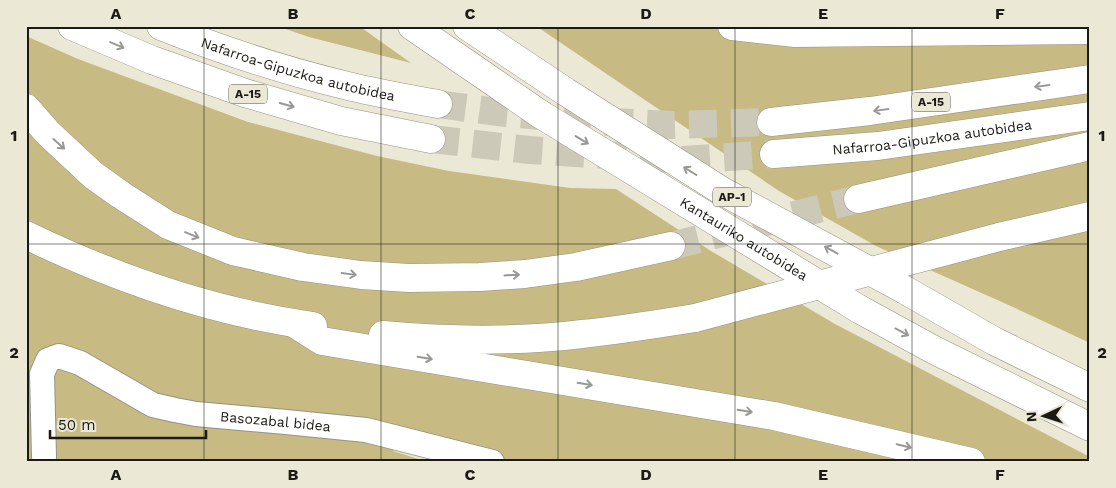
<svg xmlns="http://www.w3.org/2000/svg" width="1116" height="488" font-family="'Work Sans',sans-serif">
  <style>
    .green { fill: #c7ba83 }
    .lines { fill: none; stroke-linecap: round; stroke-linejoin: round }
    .motorway-tunnel { stroke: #cdc9b9; stroke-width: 28; stroke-dasharray: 28 14; stroke-linecap: butt }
    .minor-casing { stroke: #979383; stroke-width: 26 }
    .motorway-casing { stroke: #979383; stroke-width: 29 }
    .minor { stroke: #fff; stroke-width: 24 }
    .motorway { stroke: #fff; stroke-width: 28 }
    .motorway-bridge-casing { stroke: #979383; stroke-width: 29; stroke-linecap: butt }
    .motorway-bridge { stroke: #fff; stroke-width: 28 }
    .oneway { stroke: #989895 }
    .grid { fill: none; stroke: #1b1a14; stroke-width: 1; stroke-opacity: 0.55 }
    .labels { text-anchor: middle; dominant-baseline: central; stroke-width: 4; stroke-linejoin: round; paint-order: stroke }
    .shield { fill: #ece8d6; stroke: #5a584e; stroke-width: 1 }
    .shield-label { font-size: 12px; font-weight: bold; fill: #1b1a14 }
    .street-label { font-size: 14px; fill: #1b1a14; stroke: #ece8d6 }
    .neatline { fill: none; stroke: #1b1a14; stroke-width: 2 }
    .grid-label { font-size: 16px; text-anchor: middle; font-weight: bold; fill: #1b1a14 }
  </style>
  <rect width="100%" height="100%" fill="#ece8d6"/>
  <path class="green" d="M277 26H359L411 63 309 37Z
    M536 26H1090V343L1013 307 876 246 779 191Z
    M26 36 78 59 248 122 377 156 449 171 570 188 616 189 711 251 835 324 1090 457V462H508L462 446 400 433 393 451 428 462H26Z"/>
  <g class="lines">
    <path class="motorway-tunnel" d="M438 104 497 112 593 121 671 125 771 122
      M431 139 529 150 682 160 774 154
      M671 246 858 199"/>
    <g class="minor-casing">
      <g id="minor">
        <path id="s1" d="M44 457 42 374 48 360 59 356 80 363 153 405 175 410 196 414 286 422 366 430 492 462"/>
      </g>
    </g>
    <g class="motorway-casing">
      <g id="motorway">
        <path d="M72 26 152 60 245 93 341 121 431 139"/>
        <path id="s2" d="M161 26C221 50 282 70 344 85 375 93 406 98 438 104"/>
        <path d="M412 26 540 114"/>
        <path d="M467 26 566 92"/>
        <path d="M732 26 795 33 1090 30"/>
        <path d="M26 108 48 133 93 175 121 195 168 225 233 251 303 267 361 275 409 278 480 277 525 274 576 267 671 246"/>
        <path d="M771 122 870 111 1090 79"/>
        <path id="s3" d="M774 154 878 146 1090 116"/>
        <path d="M858 199 1090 146"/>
        <path d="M26 235C117 279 213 312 313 326"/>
        <path d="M999 237 1090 216"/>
        <path d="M905 290 994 341 1090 388"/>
        <path d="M859 309 934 350 1090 427"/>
        <path d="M295 324 322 341 774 416 971 462"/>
        <path d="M383 335C449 341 516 342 582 334 620 330 657 324 695 318"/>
      </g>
    </g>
    <use href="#minor" class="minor"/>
    <use href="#motorway" class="motorway"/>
    <g class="motorway-bridge-casing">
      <g id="motorway-bridge">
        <path d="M566 92 722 191 905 290"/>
        <path id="s4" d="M540 114 859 309"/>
        <path d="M695 318 999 237"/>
      </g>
    </g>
    <use href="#motorway-bridge" class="motorway-bridge"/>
  </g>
  <defs><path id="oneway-shaft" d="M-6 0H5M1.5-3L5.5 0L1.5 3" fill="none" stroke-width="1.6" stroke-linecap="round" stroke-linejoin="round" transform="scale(1.25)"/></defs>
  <g class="oneway">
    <use href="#oneway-shaft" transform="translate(117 45) rotate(23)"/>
    <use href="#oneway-shaft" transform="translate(1042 86) rotate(172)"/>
    <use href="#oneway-shaft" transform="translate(287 105) rotate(16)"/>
    <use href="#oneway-shaft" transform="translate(881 110) rotate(172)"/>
    <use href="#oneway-shaft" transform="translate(582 140) rotate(31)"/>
    <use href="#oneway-shaft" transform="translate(59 144) rotate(42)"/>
    <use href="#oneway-shaft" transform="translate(690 171) rotate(-148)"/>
    <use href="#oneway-shaft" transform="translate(192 235) rotate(22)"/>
    <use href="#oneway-shaft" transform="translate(831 250) rotate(-151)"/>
    <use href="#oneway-shaft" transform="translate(349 274) rotate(8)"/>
    <use href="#oneway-shaft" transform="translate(512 275) rotate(-3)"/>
    <use href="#oneway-shaft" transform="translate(902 332) rotate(28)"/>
    <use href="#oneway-shaft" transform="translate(425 358) rotate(9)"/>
    <use href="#oneway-shaft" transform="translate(585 384) rotate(9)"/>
    <use href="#oneway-shaft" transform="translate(745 411) rotate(9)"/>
    <use href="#oneway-shaft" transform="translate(904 446) rotate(13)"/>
  </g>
  <path class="grid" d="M204 26V462M381 26V462M558 26V462M735 26V462M912 26V462M26 244H1090"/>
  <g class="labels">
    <g class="shield">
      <rect x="229" y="84.5" width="38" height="19" rx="4"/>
      <rect x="912" y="92.5" width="38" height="19" rx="4"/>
      <rect x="713" y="187.5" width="38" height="19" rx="4"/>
    </g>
    <g class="shield-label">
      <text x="248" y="94">A-15</text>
      <text x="931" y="102">A-15</text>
      <text x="732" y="197">AP-1</text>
    </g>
    <g class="street-label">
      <text stroke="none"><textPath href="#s2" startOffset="144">Nafarroa-Gipuzkoa autobidea</textPath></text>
      <text stroke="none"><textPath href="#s3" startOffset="159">Nafarroa-Gipuzkoa autobidea</textPath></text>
      <text stroke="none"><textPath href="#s4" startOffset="239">Kantauriko autobidea</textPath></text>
      <text stroke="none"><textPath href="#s1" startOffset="340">Basozabal bidea</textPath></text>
    </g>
  </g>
  <rect width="1116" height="488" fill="none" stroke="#ece8d6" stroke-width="55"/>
  <g transform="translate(1044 416) rotate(266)" stroke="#ece8d6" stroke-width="4" paint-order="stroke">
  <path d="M0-4L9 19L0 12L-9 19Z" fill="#1b1a14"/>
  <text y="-8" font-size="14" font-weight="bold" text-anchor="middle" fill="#1b1a14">N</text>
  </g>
  <path d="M50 430v8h156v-8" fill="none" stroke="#1b1a14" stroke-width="2.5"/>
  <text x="58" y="430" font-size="15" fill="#1b1a14" stroke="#ece8d6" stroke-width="4" paint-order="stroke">50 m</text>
  <rect x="28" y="28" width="1060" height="432" class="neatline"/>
  <g class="grid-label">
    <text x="116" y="19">A</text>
    <text x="293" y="19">B</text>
    <text x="470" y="19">C</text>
    <text x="646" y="19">D</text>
    <text x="823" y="19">E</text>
    <text x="1000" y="19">F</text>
    <text x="14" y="141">1</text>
    <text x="1102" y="141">1</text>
    <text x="14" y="358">2</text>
    <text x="1102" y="358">2</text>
    <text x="116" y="480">A</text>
    <text x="293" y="480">B</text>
    <text x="470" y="480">C</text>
    <text x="646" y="480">D</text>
    <text x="823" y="480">E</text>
    <text x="1000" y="480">F</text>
  </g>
</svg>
